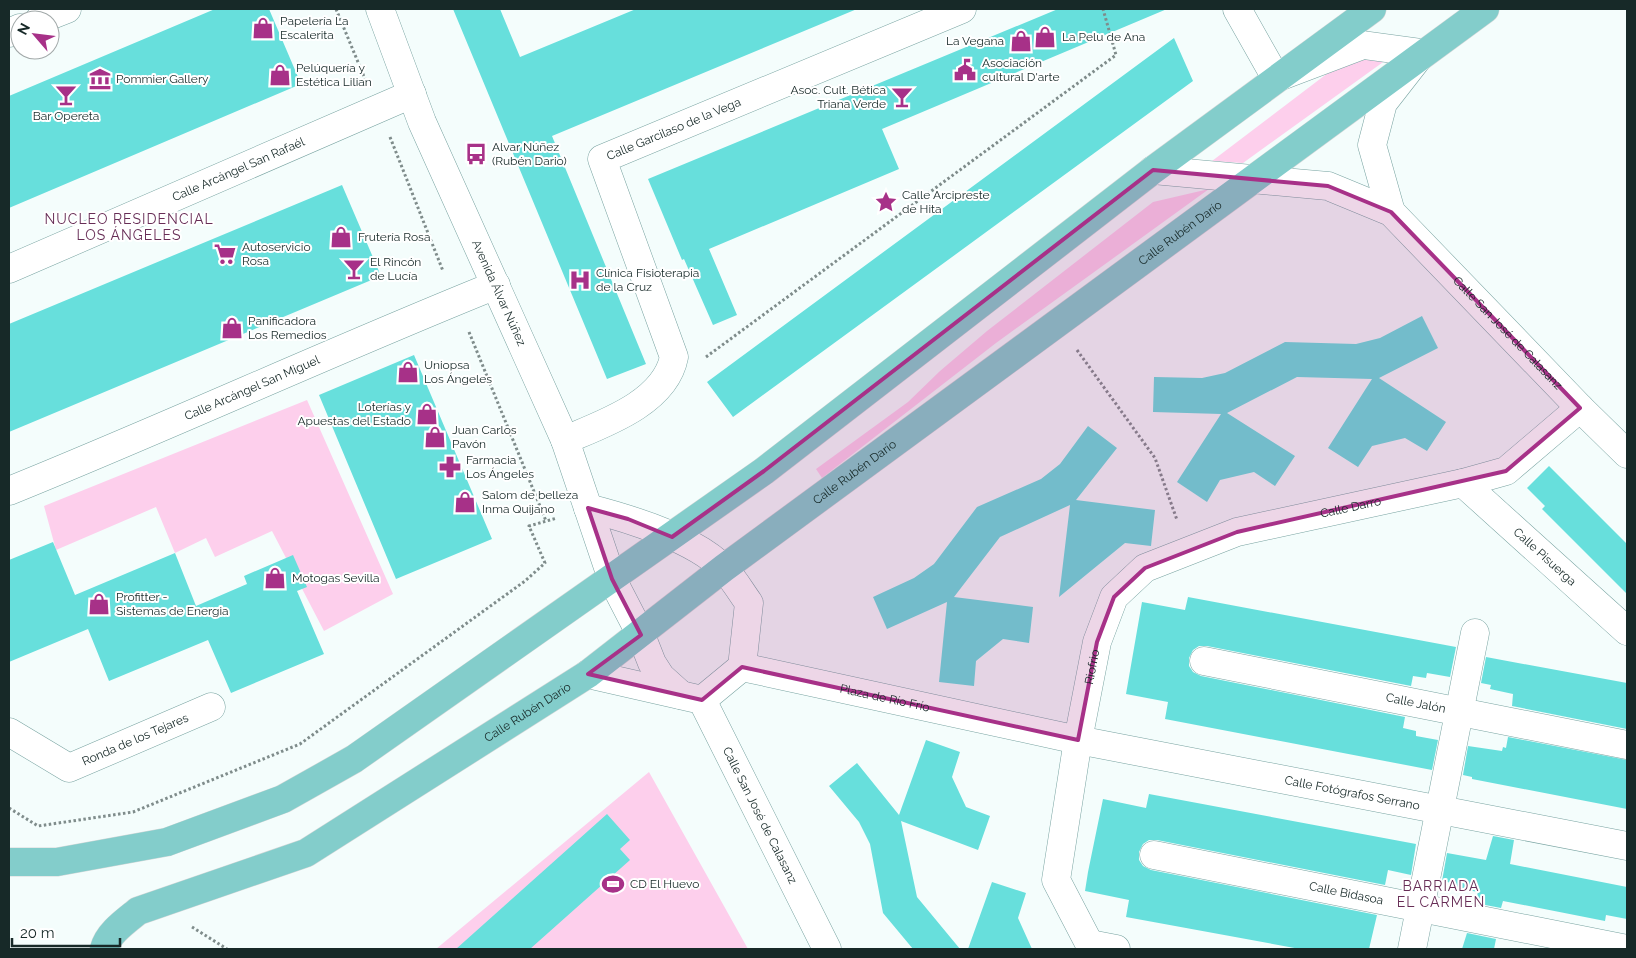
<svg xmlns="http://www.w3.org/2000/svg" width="1636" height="958" font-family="Raleway,sans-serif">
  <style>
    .green { fill: #fdcfec }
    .building { fill: #67dfdc }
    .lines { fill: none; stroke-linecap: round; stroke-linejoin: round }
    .minor-casing { stroke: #78a3a1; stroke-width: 29 }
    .major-casing { stroke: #d5d8d8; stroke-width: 29 }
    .path { stroke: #7f8c8b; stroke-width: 3; stroke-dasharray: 2.5 2.5; stroke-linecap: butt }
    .minor { stroke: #fff; stroke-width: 28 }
    .major { stroke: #83cdcb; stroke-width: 28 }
    .marked { fill: #a73188; fill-opacity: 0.2; stroke: #a73188; stroke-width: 4; stroke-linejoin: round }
    .labels { text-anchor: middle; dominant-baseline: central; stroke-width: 4; stroke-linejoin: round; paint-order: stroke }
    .poi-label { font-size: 12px; fill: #172928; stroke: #fff; text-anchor: start }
    .street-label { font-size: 12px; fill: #172928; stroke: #fff }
    .neighbourhood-label { font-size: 14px; letter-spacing: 1px; fill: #672d56; stroke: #fff }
  </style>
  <rect width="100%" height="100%" fill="#f4fdfc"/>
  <path class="green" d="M1345 60H1386L1243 163 1212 161Z
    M1209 189 996 343 822 478 816 469 908 402 940 371 987 331 1153 202Z
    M307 400 393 594 324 631 272 531 215 557 206 538 175 553 156 507 56 550 44 506Z
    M649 772 748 949H436Z"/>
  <path class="building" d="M215 9H269L301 84 9 208V96Z
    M453 9H500L520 57 636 9H857L552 136 646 364 607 379Z
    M1058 9H1167L882 129 899 169 709 249 737 315 713 325 684 259 682 260 648 179Z
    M1174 38 1193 81 733 417 707 382Z
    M342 185 381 276 9 432V324Z
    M1422 316 1438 348 1379 378 1446 422 1427 451 1405 438 1372 446 1358 467 1328 448 1372 379 1297 377 1227 413 1295 456 1275 486 1254 472 1220 480 1207 502 1177 482 1221 414 1153 412 1154 377 1202 378 1225 373 1285 342 1356 344 1380 338Z
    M414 355 492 539 396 579 319 395Z
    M1088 426 1117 448 1076 500 1155 510 1151 546 1125 543 1059 597 1070 505 1000 537 954 597 1033 607 1029 643 1003 639 976 661 974 686 939 682 947 602 887 629 873 597 914 578 934 564 977 507 1041 479 1060 464Z
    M1549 466 1627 544V594L1542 509 1545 506 1527 488Z
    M53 542 75 595 175 553 196 606 247 584 244 576 293 555 307 587 297 591 324 654 231 693 208 640 109 681 88 629 9 662V560Z
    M1188 597 1456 647 1450 677 1427 673 1426 678 1413 676 1411 686 1207 646H1199L1193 650 1189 658V666L1193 672 1201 676 1405 717 1403 728 1416 731V736L1438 740 1432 770 1165 719 1168 702 1126 694 1142 602 1185 610Z
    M1486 657 1627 683V729L1512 706 1513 694 1490 689 1491 685 1481 683Z
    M1508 737 1627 760V809L1472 779V777L1463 775 1468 746 1502 751 1503 747 1506 748Z
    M926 740 960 752 952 777 966 807 990 816 978 850 901 821 917 897 960 949H913L883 913 870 844 859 822 829 786 857 763 899 815Z
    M1149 794 1416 844 1411 875 1388 870 1385 885 1157 840H1149L1143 844 1139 852V860L1143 866 1151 870 1377 915 1369 949H1300L1126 917 1129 900 1085 891 1088 872 1103 799 1146 808Z
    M607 814 630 840 620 849 630 860 530 949H456Z
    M1493 836 1514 840 1510 864 1627 887V919L1606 915 1605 921 1503 901 1501 908 1475 903 1478 892 1451 887 1452 883 1442 881 1447 853 1486 860Z
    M992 882 1026 893 1018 918 1032 949H968Z
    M1467 933 1496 939 1494 949H1462Z"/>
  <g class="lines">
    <g class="minor-casing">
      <g id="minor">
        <path id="s1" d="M380 9 422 122 565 440 612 579 641 635 652 663 661 677 681 695"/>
        <path d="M1237 9 1276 78 1363 45 1422 53 1383 103 1372 145 1391 212"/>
        <path d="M39 20 67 9"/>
        <path d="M9 33 20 28"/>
        <path id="s2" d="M1153 170 1328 186 1391 212 1580 408 1627 454"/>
        <path id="s3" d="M9 269 412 94"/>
        <path id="s4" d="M565 440C603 424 665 403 674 357L602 159 962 9"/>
        <path id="s5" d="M1463 483 1627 631"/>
        <path id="s6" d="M9 491C172 425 332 351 496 285"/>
        <path d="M588 508C627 518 696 539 724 569 733 578 741 592 749 603L742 667"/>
        <path id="s7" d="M1204 661 1627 745"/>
        <path id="s8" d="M588 674 702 700 827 949"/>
        <path id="s9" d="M702 700 742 667 1078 740 1627 846"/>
        <path id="s10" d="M9 732 69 768 211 707"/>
        <path id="s11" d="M1154 855 1627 949"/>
        <path d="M1090 944 1116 949"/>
        <path id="s12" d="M1092 949 1056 880 1078 740 1097 642 1114 597 1145 568 1237 532 1463 483 1506 471 1580 408"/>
        <path d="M1412 949 1475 633"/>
      </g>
    </g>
    <g class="major-casing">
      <g id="major">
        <path d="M9 862H57L167 842 283 799 354 759 764 471 1153 170 1372 9"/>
        <path id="s13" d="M104 949C108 933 126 921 138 911L306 853 588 674 724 568 1485 9"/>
      </g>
    </g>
    <path class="path" d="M336 9 365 79
      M390 137 443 271
      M469 332 546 521
      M1077 350 1155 458 1177 520
      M706 357 1116 55 1103 9
      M9 808 38 826 133 812 300 744 525 581 545 563 529 526 557 518
      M192 927 227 949"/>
    <use href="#minor" class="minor"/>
    <use href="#major" class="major"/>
  </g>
  <path class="marked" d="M1153 170 1328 186 1391 212 1580 408 1506 471 1237 532 1145 568 1114 597 1097 642 1078 740 742 667 702 700 588 674 641 635 612 579 588 508 628 519 672 537 764 471Z"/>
  <defs>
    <g id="shop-bare" transform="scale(1.725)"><path d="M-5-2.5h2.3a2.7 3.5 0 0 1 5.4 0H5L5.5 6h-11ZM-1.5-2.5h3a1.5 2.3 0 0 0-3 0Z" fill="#a73188" stroke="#fff" stroke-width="2.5" paint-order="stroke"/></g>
    <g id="civic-bare" transform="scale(1.725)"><path d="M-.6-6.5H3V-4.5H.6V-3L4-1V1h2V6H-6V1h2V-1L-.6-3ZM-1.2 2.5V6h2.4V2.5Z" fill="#a73188" stroke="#fff" stroke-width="2.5" paint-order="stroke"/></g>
    <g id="museum-bare" transform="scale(1.725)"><path d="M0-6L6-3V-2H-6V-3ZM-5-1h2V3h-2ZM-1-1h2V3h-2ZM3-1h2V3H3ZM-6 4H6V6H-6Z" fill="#a73188" stroke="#fff" stroke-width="2.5" paint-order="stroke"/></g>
    <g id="bar-bare" transform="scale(1.725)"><path d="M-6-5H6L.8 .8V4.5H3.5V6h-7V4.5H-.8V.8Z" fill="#a73188" stroke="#fff" stroke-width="2.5" paint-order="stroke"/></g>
    <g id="bus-bare" transform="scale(1.725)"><path d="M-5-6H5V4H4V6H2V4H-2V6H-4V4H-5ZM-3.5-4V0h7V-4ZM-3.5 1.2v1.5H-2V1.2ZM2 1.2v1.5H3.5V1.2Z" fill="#a73188" stroke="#fff" stroke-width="2.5" paint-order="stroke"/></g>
    <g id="sight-bare" transform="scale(1.725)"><path d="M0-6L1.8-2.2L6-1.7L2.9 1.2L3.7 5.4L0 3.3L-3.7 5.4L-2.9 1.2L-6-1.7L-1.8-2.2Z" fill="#a73188" stroke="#fff" stroke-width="2.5" paint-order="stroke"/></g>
    <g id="supermarket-bare" transform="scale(1.725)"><path d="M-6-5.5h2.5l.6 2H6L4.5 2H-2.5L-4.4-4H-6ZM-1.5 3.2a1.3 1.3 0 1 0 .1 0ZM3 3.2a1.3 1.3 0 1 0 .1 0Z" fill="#a73188" stroke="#fff" stroke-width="2.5" paint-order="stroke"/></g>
    <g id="hospital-bare" transform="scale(1.725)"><path d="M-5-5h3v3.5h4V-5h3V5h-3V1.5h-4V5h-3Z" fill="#a73188" stroke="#fff" stroke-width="2.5" paint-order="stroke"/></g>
    <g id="pharmacy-bare" transform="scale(1.725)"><path d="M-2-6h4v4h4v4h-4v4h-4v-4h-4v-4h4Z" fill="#a73188" stroke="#fff" stroke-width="2.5" paint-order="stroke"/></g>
    <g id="stadium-bare" transform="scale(1.725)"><path d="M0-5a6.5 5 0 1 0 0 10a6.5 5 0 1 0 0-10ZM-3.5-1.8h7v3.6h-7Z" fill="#a73188" stroke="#fff" stroke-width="2.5" paint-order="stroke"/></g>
  </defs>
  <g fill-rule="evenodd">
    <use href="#shop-bare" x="263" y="28"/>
    <use href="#shop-bare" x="1045" y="37"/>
    <use href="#shop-bare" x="1021" y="41"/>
    <use href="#civic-bare" x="965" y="70"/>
    <use href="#shop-bare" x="280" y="75"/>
    <use href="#museum-bare" x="100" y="79"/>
    <use href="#bar-bare" x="66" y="95"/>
    <use href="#bar-bare" x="902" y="97"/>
    <use href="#bus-bare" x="476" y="154"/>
    <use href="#sight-bare" x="886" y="202"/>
    <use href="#shop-bare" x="341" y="237"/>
    <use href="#supermarket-bare" x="225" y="254"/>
    <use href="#bar-bare" x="354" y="269"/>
    <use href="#hospital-bare" x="580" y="280"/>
    <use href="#shop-bare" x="232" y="328"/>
    <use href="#shop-bare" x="408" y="372"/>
    <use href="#shop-bare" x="427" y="414"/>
    <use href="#shop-bare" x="435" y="437"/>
    <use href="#pharmacy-bare" x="450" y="467"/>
    <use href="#shop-bare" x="465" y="502"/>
    <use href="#shop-bare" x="275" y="578"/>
    <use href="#shop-bare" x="99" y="604"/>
    <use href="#stadium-bare" x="613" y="884"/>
  </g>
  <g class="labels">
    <g class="poi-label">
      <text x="280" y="21">Papelería La<tspan x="280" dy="14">Escalerita</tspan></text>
      <text x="1062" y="37">La Pelu de Ana</text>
      <text x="1004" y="41" text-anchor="end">La Vegana</text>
      <text x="982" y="63">Asociación<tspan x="982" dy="14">cultural D'arte</tspan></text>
      <text x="296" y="68">Pelúquería y<tspan x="296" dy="14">Estética Lilian</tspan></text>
      <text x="116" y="79">Pommier Gallery</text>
      <text x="886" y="90" text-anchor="end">Asoc. Cult. Bética<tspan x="886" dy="14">Triana Verde</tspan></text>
      <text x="66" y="116" text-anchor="middle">Bar Opereta</text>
      <text x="492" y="147">Alvar Núñez<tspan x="492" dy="14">(Rubén Dario)</tspan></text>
      <text x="902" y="195">Calle Arcipreste<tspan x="902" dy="14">de Hita</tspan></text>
      <text x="358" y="237">Frutería Rosa</text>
      <text x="242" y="247">Autoservicio<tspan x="242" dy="14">Rosa</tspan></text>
      <text x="370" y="262">El Rincón<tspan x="370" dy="14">de Lucía</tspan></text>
      <text x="596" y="273">Clínica Fisioterapia<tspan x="596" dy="14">de la Cruz</tspan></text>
      <text x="248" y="321">Panificadora<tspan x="248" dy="14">Los Remedios</tspan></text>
      <text x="424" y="365">Uniopsa<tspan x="424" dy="14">Los Ángeles</tspan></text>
      <text x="411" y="407" text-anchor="end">Loterías y<tspan x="411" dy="14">Apuestas del Estado</tspan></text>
      <text x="452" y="430">Juan Carlos<tspan x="452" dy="14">Pavón</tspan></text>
      <text x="466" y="460">Farmacia<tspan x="466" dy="14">Los Ángeles</tspan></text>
      <text x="482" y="495">Salom de belleza<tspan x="482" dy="14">Inma Quijano</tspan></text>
      <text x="292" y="578">Motogas Sevilla</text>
      <text x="116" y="597">Profitter -<tspan x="116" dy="14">Sistemas de Energia</tspan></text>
      <text x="630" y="884">CD El Huevo</text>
    </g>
    <g class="street-label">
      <text stroke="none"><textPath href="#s4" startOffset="431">Calle Garcilaso de la Vega</textPath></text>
      <text stroke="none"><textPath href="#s3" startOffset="250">Calle Arcángel San Rafaél</textPath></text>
      <text stroke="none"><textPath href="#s13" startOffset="1302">Calle Rubén Darío</textPath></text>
      <text stroke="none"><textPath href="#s1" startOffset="308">Avenida Álvar Núñez</textPath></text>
      <text stroke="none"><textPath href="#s2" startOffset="412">Calle San José de Calasanz</textPath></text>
      <text stroke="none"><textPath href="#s6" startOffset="264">Calle Arcángel San Miguel</textPath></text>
      <text stroke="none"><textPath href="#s13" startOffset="898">Calle Rubén Darío</textPath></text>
      <text stroke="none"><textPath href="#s12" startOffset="625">Calle Darro</textPath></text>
      <text stroke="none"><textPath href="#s5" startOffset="110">Calle Pisuerga</textPath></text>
      <text stroke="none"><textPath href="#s12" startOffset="294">Riofrio</textPath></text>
      <text stroke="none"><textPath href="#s9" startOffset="198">Plaza de Río Frío</textPath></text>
      <text stroke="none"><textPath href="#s7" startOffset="216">Calle Jalón</textPath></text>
      <text stroke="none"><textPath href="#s13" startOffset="492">Calle Rubén Darío</textPath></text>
      <text stroke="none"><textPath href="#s10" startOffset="142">Ronda de los Tejares</textPath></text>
      <text stroke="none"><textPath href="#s9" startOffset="675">Calle Fotógrafos Serrano</textPath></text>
      <text stroke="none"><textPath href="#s8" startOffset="246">Calle San José de Calasanz</textPath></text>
      <text stroke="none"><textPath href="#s11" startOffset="196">Calle Bidasoa</textPath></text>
    </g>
    <g class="neighbourhood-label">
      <text x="129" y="219">NUCLEO RESIDENCIAL<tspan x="129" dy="16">LOS ÁNGELES</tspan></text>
      <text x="1441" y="886">BARRIADA<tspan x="1441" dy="16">EL CARMEN</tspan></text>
    </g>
  </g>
  <rect width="1636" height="958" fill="none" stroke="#172928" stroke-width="20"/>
  <g transform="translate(35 35) rotate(298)"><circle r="24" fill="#ffffff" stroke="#a2a9a9"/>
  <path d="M0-4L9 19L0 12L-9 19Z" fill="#a73188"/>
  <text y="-8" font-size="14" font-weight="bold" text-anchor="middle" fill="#172928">N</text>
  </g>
  <path d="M12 938v8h108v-8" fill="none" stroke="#172928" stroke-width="2.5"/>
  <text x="20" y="938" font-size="15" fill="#172928" stroke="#ffffff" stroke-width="4" paint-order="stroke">20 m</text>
</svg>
